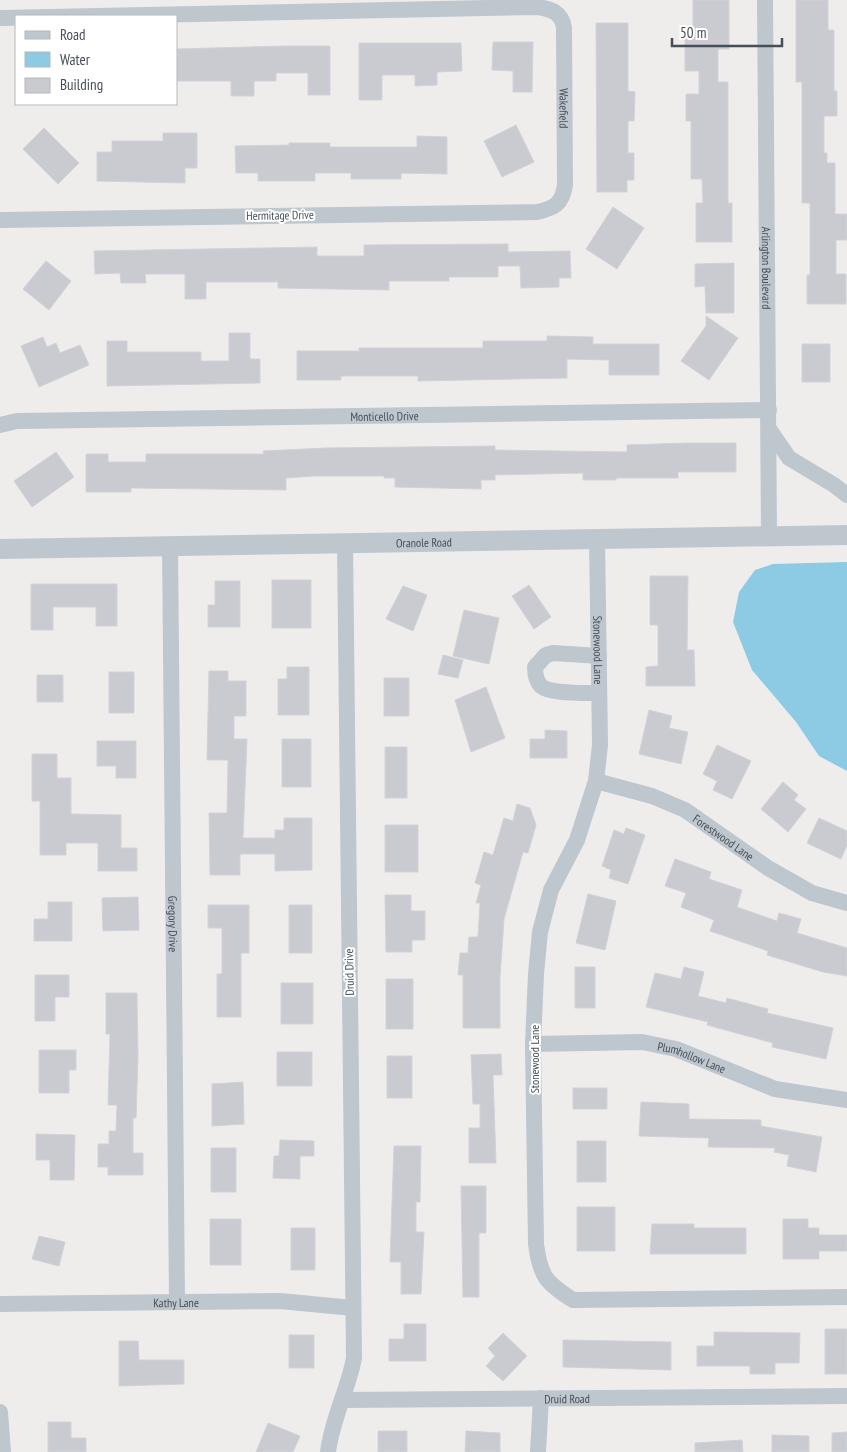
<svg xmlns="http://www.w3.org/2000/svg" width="847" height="1452" font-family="'PT Sans Narrow',sans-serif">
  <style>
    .water { fill: #8dcbe5 }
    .building { fill: #cacbd1; stroke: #d1d2d8 }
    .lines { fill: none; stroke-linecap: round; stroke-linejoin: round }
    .minor { stroke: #bec6ce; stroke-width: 16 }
    .tertiary { stroke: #bec6ce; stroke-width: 20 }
    .labels { text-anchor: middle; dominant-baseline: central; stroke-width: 4; stroke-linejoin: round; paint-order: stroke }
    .street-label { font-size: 12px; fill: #464e58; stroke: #fff }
  </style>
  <rect width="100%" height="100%" fill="#efedec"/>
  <path class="water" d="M847 562V771L819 756 796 722 752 670 733 622 739 592 755 570 773 564Z"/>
  <path class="building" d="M693 0H729V49H718V82H728V203H732V242H696V203H703L702 179H691V121H686V94H699V71H685V38H693Z
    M796 0H828V30H834V91H837V116H824V153H827V163H835V214H847V240H836V274H846V304H807V275H810V203H802V82H796Z
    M596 23H628V91L635 92 634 121H628V153H634V180H627V192H597Z
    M493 42H533L532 92H513V71L492 70Z
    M359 43H461L462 71 437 72V85L415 86V75H382V100H359Z
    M285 46H330V95H308V73H276V81H254V96H231V81H176V49Z
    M516 125 534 162 502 177 484 141Z
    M44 128 79 163 58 184 23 149Z
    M163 133H197V168H185V183L97 181V152H112V141H163Z
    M417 136 447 137V174L401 173V179H351V173H315V181H258V173H236L235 146 289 145V143H330V147H417Z
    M613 207 644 228 617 269 586 249Z
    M508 244V252L570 251 571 278H559V287L521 288 520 266H498V277H449V281H389V290L278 288V282H206V299H185V274H145L146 283H121L120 273 95 274 94 251 317 247V256H364V245Z
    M46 261 71 281 49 310 23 289Z
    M734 263V313H706L705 286 695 287V264Z
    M706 316 738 338 709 380 681 361 706 326Z
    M229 333H250V359H260V383L107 386V341H127V352H201V361H229Z
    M547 336 593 337V344H659V375H609V360L567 359V378L418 381V376H341V380H297V351H359V348H483V341H547Z
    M43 337 47 347 56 343 60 353 80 345 89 365 39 387 21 346Z
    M802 344H830V382H802Z
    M687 443H736V472H678V478H616V480H583V473L495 475V480H481V489L395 487V478H384V476H314L286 478V490L131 488V492H86V454H108V462H146V454H264L263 451 326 448 495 446V450L627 452V445Z
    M56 452 74 477 32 507 14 481Z
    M650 576H688L687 650H694L695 686H646V667L658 666V625H650Z
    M272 580H311V628H272Z
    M215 581H240V627H208V605H215Z
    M31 584H117V626H96V607H53V630H31Z
    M529 585 551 617 534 629 512 596Z
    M403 586 427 595 413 631 386 619Z
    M464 610 499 618 489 664 453 656Z
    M443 655 463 660 458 678 438 674Z
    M287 667H309V715H278V679H287Z
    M209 671H228V681H246V716H234V739H247L243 838H275V830H284V818H312V870L275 871V854H240V875H210L209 813H227L228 760H207Z
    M109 672H134V713H109Z
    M37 675H63V702H37Z
    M384 678H409V716H384Z
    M486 687 505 738 471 752 455 700Z
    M649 710 672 716 669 728 688 732 681 764 639 754Z
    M545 730 567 731V758H530V739H545Z
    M282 739H311V787H282Z
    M97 741H136V778H116V766H97Z
    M717 745 751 761 732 799 713 790 717 781 703 774Z
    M385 747H407V798H385Z
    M32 754H57V778H71V814L121 815V848H137V871H98V843H66V855H40V801H32Z
    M783 782 798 795 794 800 806 809 788 832 761 809Z
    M517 804 530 808 536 825 528 853 523 852 504 919 500 977V1028H463V975H458L460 953H468L469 937H478L480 903H476L481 885 475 883 484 852 493 855 504 818 513 821Z
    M819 818 847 831V845L841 859 807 843Z
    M385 825H418V872H385Z
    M626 828 645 835 628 884 609 878 611 870 602 866 614 830 624 834Z
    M675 859 711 872 709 879 742 890 737 907 777 921 779 913 801 919 797 933 847 948V976L823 972 767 955 768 951 710 931 714 920 681 907 686 893 665 886Z
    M588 894 616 901 605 950 576 943Z
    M385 895H411V911H425V940H412V952H386Z
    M138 897 139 930 103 931 102 898Z
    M48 902H72V941H34V919H48Z
    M208 905H249V953H241V1017H217V974H222V928H208Z
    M289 905H312V953H289Z
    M575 967H595V1008H575Z
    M684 967 704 972 698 996 726 1003 727 998 768 1009 767 1013 833 1028 826 1059 772 1047 773 1043 707 1025 708 1022 646 1007 655 973 681 979Z
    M35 975H69V997H55V1021H35Z
    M386 979H413V1029H386Z
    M281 983H313V1024H281Z
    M106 993H137L138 1055 136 1118H133V1153H143V1175H108V1167H98V1144H109V1131H116L117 1105H108L110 1034H106Z
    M39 1050H76V1070H69V1093H39Z
    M277 1052H312V1086H277Z
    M501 1054 502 1075H493L496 1163H469V1128H480V1104H473L471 1055Z
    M387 1056H412V1098H387Z
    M243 1082 244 1124 212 1126V1084Z
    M573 1088H607V1109H573Z
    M641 1102 689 1104V1119L761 1120V1126L822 1137 816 1172 787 1166 789 1155 774 1152 775 1148 708 1147 709 1138 639 1136Z
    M36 1134 75 1135 74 1180H50V1160H36Z
    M280 1140 314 1141V1156H300V1179L273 1178 274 1156H279Z
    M577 1141H606V1182H577Z
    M394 1146H421L420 1202H416V1232H424L421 1294H401V1262H390Z
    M211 1148H236V1192H211Z
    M461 1186H486V1233H479V1297H463Z
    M577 1207H615V1251H577Z
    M210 1219H241V1265H210Z
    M783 1219H808V1228H819V1235H847V1251H819V1259H783Z
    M652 1224H694V1228H746V1254H650Z
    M291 1228H315V1270H291Z
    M39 1236 65 1242 59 1266 32 1259Z
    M404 1324H426V1361H389V1339H404Z
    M825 1329H847V1374H825Z
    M714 1332 800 1333 799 1363H775V1374H750V1366H697V1346H714Z
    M503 1333 527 1356 503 1381 486 1366 495 1356 488 1348Z
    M289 1335H314V1368H289Z
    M563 1340 671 1342V1370L563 1367Z
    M119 1341H138L139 1360H184V1384L119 1386Z
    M48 1422H71V1438H86V1452H48Z
    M268 1423 300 1436 293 1452H256Z
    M378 1431H407V1452H378Z
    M466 1431 500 1433V1452H465Z
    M847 1432V1452H832V1433Z
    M772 1435 809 1436V1452H772Z
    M742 1440 743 1452H695V1443Z"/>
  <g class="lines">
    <g class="minor">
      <path id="s1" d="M765 0 769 536"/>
      <path id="s2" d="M0 18 537 7C551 9 562 12 564 28L565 185C562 204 555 208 537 212L0 220"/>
      <path id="s3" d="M0 425 17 421 769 410"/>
      <path d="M769 429 789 458 834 485 847 495"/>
      <path id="s4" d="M597 539 600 745 596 781 577 840 551 890 540 932 536 974 533 1044 536 1244C540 1276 546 1283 573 1300L847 1297"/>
      <path id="s5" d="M170 545 177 1302"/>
      <path d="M599 656 553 653 546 655 535 667C535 674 536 681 541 686 550 694 586 693 599 693"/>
      <path id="s6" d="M596 781 652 796 685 810 768 868 812 893 847 903"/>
      <path id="s7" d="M533 1044 642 1042 676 1049 775 1089 847 1100"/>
      <path id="s8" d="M0 1304 280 1301 353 1308"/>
      <path id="s9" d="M342 1400 847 1396"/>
      <path d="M0 1412 3 1452"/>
      <path d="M328 1452C332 1419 348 1390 354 1358L345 543"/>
      <path d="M538 1452 541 1398"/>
    </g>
    <path class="tertiary" id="s10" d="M0 549 847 535"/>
  </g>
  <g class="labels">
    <g class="street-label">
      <text stroke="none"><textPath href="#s2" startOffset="655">Wakefield</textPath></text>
      <text transform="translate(280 215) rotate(-1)">Hermitage Drive</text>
      <text stroke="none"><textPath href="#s1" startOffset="268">Arlington Boulevard</textPath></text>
      <text stroke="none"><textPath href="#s3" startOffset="385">Monticello Drive</textPath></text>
      <text stroke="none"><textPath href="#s10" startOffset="424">Oranole Road</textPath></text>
      <text stroke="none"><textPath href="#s4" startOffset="111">Stonewood Lane</textPath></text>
      <text stroke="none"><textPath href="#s6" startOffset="141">Forestwood Lane</textPath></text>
      <text stroke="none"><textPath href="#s5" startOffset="379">Gregory Drive</textPath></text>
      <text transform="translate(349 972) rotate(-91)">Druid Drive</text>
      <text stroke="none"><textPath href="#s7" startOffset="161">Plumhollow Lane</textPath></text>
      <text transform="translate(534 1059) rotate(-90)">Stonewood Lane</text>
      <text stroke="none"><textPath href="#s8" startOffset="176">Kathy Lane</textPath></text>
      <text stroke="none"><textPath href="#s9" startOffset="225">Druid Road</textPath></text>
    </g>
  </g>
  <rect x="15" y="15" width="162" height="90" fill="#ffffff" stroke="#b5b8bc"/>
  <rect x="25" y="31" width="25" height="8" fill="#bec6ce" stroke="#b5b8bc"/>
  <text x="60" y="40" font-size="15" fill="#464e58">Road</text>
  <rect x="25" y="52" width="25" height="15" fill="#8dcbe5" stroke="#b5b8bc"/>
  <text x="60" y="65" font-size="15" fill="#464e58">Water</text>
  <rect x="25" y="78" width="25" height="15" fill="#cacbd1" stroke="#b5b8bc"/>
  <text x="60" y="90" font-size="15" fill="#464e58">Building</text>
  <path d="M672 38v8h110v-8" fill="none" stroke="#464e58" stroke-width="2.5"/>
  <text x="680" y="38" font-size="15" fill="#464e58" stroke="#ffffff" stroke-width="4" paint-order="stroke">50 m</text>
</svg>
